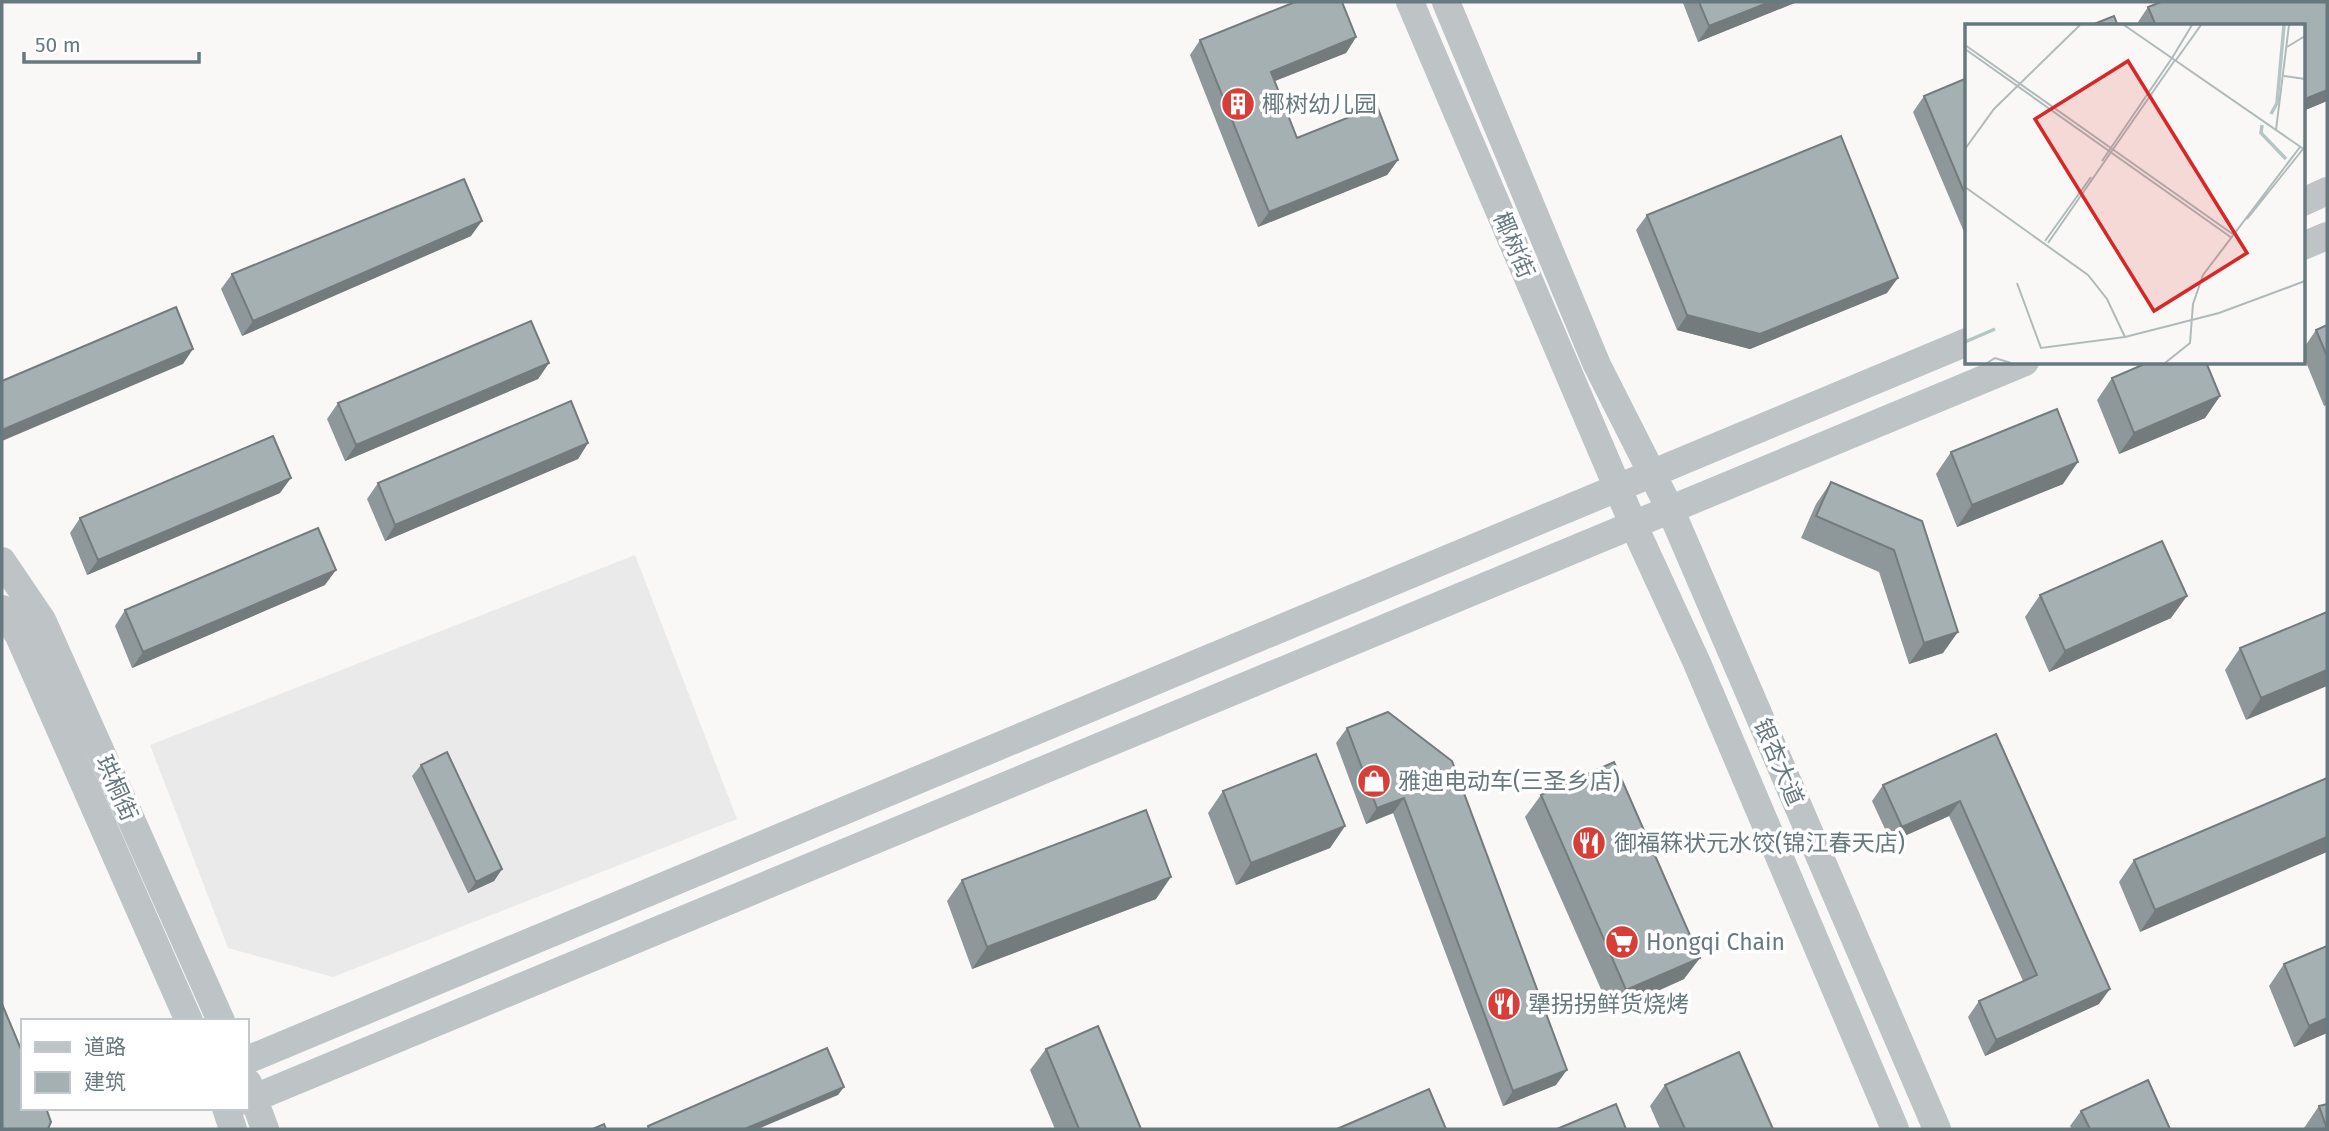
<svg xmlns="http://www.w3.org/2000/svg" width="2329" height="1131" font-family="'Fira Sans','Noto Sans SC',sans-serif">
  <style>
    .built { fill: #eaeaea }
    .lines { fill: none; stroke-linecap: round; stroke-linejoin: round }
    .minor { stroke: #bec4c6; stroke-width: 28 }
    .wall { fill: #8e979a }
    .shaded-wall { fill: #747b7d }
    .building { fill: #a5b0b3; stroke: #747b7d; stroke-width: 2 }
    .labels { text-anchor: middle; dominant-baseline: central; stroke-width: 7; stroke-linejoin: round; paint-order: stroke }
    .poi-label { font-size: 23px; fill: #66797f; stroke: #fff; text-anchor: start }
    .street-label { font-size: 23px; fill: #66797f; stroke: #fff }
    .inset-river { fill: none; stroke: #b5c5c5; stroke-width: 3.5 }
    .inset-road { fill: none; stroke: #b1babb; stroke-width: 2 }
    .view { fill: #d62828; fill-opacity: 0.15; stroke: #d62828; stroke-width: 3.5 }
    .inset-edge { fill: none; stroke: #66797f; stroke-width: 3.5 }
  </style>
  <rect width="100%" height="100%" fill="#f9f8f6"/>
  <path class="built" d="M635 555 737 819 333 977 228 948 150 745Z"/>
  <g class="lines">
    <path class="minor" d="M1410 2 1634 526 1697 663 1895 1129
      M1446 2 1597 365 1671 511 1937 1129
      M2303 202 2327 191
      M2303 246 2327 236
      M2 561 42 620 221 1021
      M2 609 19 636 189 1021
      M247 1060 1967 342
      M248 1083 265 1129
      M247 1101 2025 362
      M226 1108 233 1129"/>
  </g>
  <path class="wall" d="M1684 2H1797L1698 42 1683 3Z
    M2161 2H2327V101L2303 111V26H2139L2138 22 2148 7Z
    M1356 37 1346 53 1274 81 1297 138 1398 160 1387 175 1258 227 1190 55 1200 40Z
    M1967 78V239L1913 112 1924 96Z
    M1647 215 1887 293 1750 349 1677 330 1636 230Z
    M471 236 242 336 221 289 232 274Z
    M2327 325V405L2324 406 2303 355V349L2316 330Z
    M549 363 538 379 345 461 327 419 338 403Z
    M2112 378 2220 396 2205 418 2119 454 2097 400Z
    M588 443 578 459 385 541 367 499 378 483Z
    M1951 452 2063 484 1957 527 1936 474Z
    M1831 482 1922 521 1943 653 1909 664 1879 572 1801 538 1816 504Z
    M280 493 87 575 70 533 80 518Z
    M325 585 132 668 115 626 125 610Z
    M2040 595 2171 618 2049 672 2025 617Z
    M2327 612 2246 720 2225 670 2240 648Z
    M1388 712 1556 1085 1503 1106 1393 813 1366 824 1336 743 1347 728Z
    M1996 734 2099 1004 1985 1056 1968 1017 1979 1001 2023 981 1949 816 1891 842 1872 801 1883 785Z
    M421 765 502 869 494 881 468 893 412 776Z
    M2327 778 2140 932 2119 882 2134 860Z
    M1223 791 1345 826 1330 848 1236 885 1208 813Z
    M1541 795 1684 979 1611 1012 1525 817Z
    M962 880 1156 899 972 969 947 901Z
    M2327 946V1033L2294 1047 2269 986 2284 964Z
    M1046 1049 1141 1129H1055L1030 1070Z
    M1665 1085 1773 1129H1660L1650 1106Z
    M2319 1106 2327 1129H2305L2304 1128Z
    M2081 1111 2170 1129H2072L2070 1126Z"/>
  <path class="shaded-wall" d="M1770 2H1797L1698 42 1709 26Z
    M1356 37 1346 53 1260 87 1271 72Z
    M2327 90V101L2303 111V100Z
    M1398 160 1387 175 1258 227 1269 212Z
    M482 221 471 236 242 336 253 321Z
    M1898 278 1887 293 1750 349 1677 330 1687 315Z
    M193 349 183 364 2 441V430Z
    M549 363 538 379 345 461 356 445Z
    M2220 396 2205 418 2119 454 2134 433Z
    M588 443 578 459 385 541 395 525Z
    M2078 462 2063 484 1957 527 1972 505Z
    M291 478 280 493 87 575 98 560Z
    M336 570 325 585 132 668 143 652Z
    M2187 596 2171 618 2049 672 2065 651Z
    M1958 632 1943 653 1909 664 1924 643Z
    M2327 670V686L2246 720 2261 698Z
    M1404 798 1393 813 1366 824 1377 808Z
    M1960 801 1949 816 1891 842 1902 827Z
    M1345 826 1330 848 1236 885 1251 863Z
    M2327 837V852L2140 932 2155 910Z
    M502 869 494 881 468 893 476 882Z
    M1171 877 1156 899 972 969 987 947Z
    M1700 958 1684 979 1611 1012 1626 990Z
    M2110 989 2099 1004 1985 1056 1996 1040Z
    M2327 1018V1033L2294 1047 2309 1026Z
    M1567 1070 1556 1085 1503 1106 1513 1091Z
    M844 1087 838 1095 758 1129H745Z"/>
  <path class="building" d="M1295 2H1342L1356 37 1271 72 1297 138 1377 106 1398 160 1269 212 1200 40Z
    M1699 2H1770L1709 26Z
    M2161 2H2327V90L2303 100V26H2156L2148 7Z
    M2114 16 2118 26H2089Z
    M1967 78V199L1924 96Z
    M1841 136 1898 278 1760 334 1687 315 1647 215Z
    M464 179 482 221 253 321 232 274Z
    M176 307 193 349 2 430V381Z
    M531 321 549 363 356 445 338 403Z
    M2327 325V356L2316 330Z
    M2149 362H2206L2220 396 2134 433 2112 378Z
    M571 401 588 443 395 525 378 483Z
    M2057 409 2078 462 1972 505 1951 452Z
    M273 436 291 478 98 560 80 518Z
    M1831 482 1922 521 1958 632 1924 643 1894 550 1816 516Z
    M318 528 336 570 143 652 125 610Z
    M2162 541 2187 596 2065 651 2040 595Z
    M2327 612V670L2261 698 2240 648Z
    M1388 712 1452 761 1567 1070 1513 1091 1404 798 1377 808 1347 728Z
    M1996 734 2110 989 1996 1040 1979 1001 2037 975 1960 801 1902 827 1883 785Z
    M447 752 502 869 476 882 421 765Z
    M1316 754 1345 826 1251 863 1223 791Z
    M1614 762 1700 958 1626 990 1541 795Z
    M2327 778V837L2155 910 2134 860Z
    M1146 810 1171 877 987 947 962 880Z
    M2327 946V1018L2309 1026 2284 964Z
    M2 1004 23 1054V1108H46L51 1122 48 1129H2Z
    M1098 1026 1141 1129H1079L1046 1049Z
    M827 1048 844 1087 745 1129H649L648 1126Z
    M1739 1052 1773 1129H1685L1665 1085Z
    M2148 1080 2170 1129H2090L2081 1111Z
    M1429 1089 1446 1129H1337Z
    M1616 1104 1626 1129H1557Z
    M2327 1104V1129L2319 1106Z
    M604 1124 606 1129H593Z"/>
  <defs>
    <g id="building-disc" transform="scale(1.75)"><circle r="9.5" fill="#d73e38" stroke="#fff"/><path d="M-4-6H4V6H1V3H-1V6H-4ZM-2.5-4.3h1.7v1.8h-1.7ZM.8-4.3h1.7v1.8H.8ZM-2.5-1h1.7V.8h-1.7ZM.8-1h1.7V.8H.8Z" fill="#fff"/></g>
    <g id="shop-disc" transform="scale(1.75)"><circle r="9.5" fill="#d73e38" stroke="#fff"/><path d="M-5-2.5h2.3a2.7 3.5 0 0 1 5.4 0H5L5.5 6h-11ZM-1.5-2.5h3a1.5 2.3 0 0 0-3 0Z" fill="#fff"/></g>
    <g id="restaurant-disc" transform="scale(1.75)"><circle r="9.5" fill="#d73e38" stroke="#fff"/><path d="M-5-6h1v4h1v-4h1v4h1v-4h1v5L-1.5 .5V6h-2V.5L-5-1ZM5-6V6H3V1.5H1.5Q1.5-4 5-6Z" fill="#fff"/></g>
    <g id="supermarket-disc" transform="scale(1.75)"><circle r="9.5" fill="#d73e38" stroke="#fff"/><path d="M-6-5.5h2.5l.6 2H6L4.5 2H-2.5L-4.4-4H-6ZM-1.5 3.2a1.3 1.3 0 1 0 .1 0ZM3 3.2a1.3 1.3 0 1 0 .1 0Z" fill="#fff"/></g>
  </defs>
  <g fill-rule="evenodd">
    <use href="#building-disc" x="1238" y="104"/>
    <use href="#shop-disc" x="1374" y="781"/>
    <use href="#restaurant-disc" x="1589" y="843"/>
    <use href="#supermarket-disc" x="1622" y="942"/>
    <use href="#restaurant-disc" x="1504" y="1004"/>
  </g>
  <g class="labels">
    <g class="poi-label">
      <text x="1262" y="104">椰树幼儿园</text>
      <text x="1398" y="781">雅迪电动车(三圣乡店)</text>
      <text x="1614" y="843">御福箖状元水饺(锦江春天店)</text>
      <text x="1646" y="942">Hongqi Chain</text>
      <text x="1528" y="1004">犟拐拐鲜货烧烤</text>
    </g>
    <g class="street-label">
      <text transform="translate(1514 245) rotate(67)">椰树街</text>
      <text transform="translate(1779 762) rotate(67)">银杏大道</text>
      <text transform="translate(117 788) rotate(66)">珙桐街</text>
    </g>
  </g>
  <g transform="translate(1965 24)">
    <rect width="340" height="340" fill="#f9f8f6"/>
    <path class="inset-river" d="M306 90 312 79 319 1M297 101 296 109 321 135M0 318 30 305"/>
    <path class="inset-road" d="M159 1 340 126M0 21 269 211M322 23 340 12M0 25 267 214M207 34 227 1M211 36 236 1M319 52 340 55M311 106 324 1M0 125 29 85 115 1M137 137 207 34M0 163 123 251 142 275 160 313M282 195 338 125M80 217 126 153M83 219 210 36M52 259 76 324 160 313 254 289 340 257M22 339 30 334 46 339M200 339 225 319 228 280 238 251 335 123"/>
    <path class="view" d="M163 37 282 229 189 287 70 95Z"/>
    <rect width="340" height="340" class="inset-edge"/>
  </g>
  <rect width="2329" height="1131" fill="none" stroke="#66797f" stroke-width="7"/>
  <rect x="21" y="1019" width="228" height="91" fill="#ffffff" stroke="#c2c9cc" stroke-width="2"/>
  <rect x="35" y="1042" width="35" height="10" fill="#bec4c6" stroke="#c2c9cc" stroke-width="2"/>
  <text x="84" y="1054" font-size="21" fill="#66797f">道路</text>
  <rect x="35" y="1072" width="35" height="21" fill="#a5b0b3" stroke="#c2c9cc" stroke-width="2"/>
  <text x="84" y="1089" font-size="21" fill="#66797f">建筑</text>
  <path d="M24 52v10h175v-10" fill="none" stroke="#66797f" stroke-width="3.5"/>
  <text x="35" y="52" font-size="21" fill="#66797f" stroke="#ffffff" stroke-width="5" paint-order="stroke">50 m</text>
</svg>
